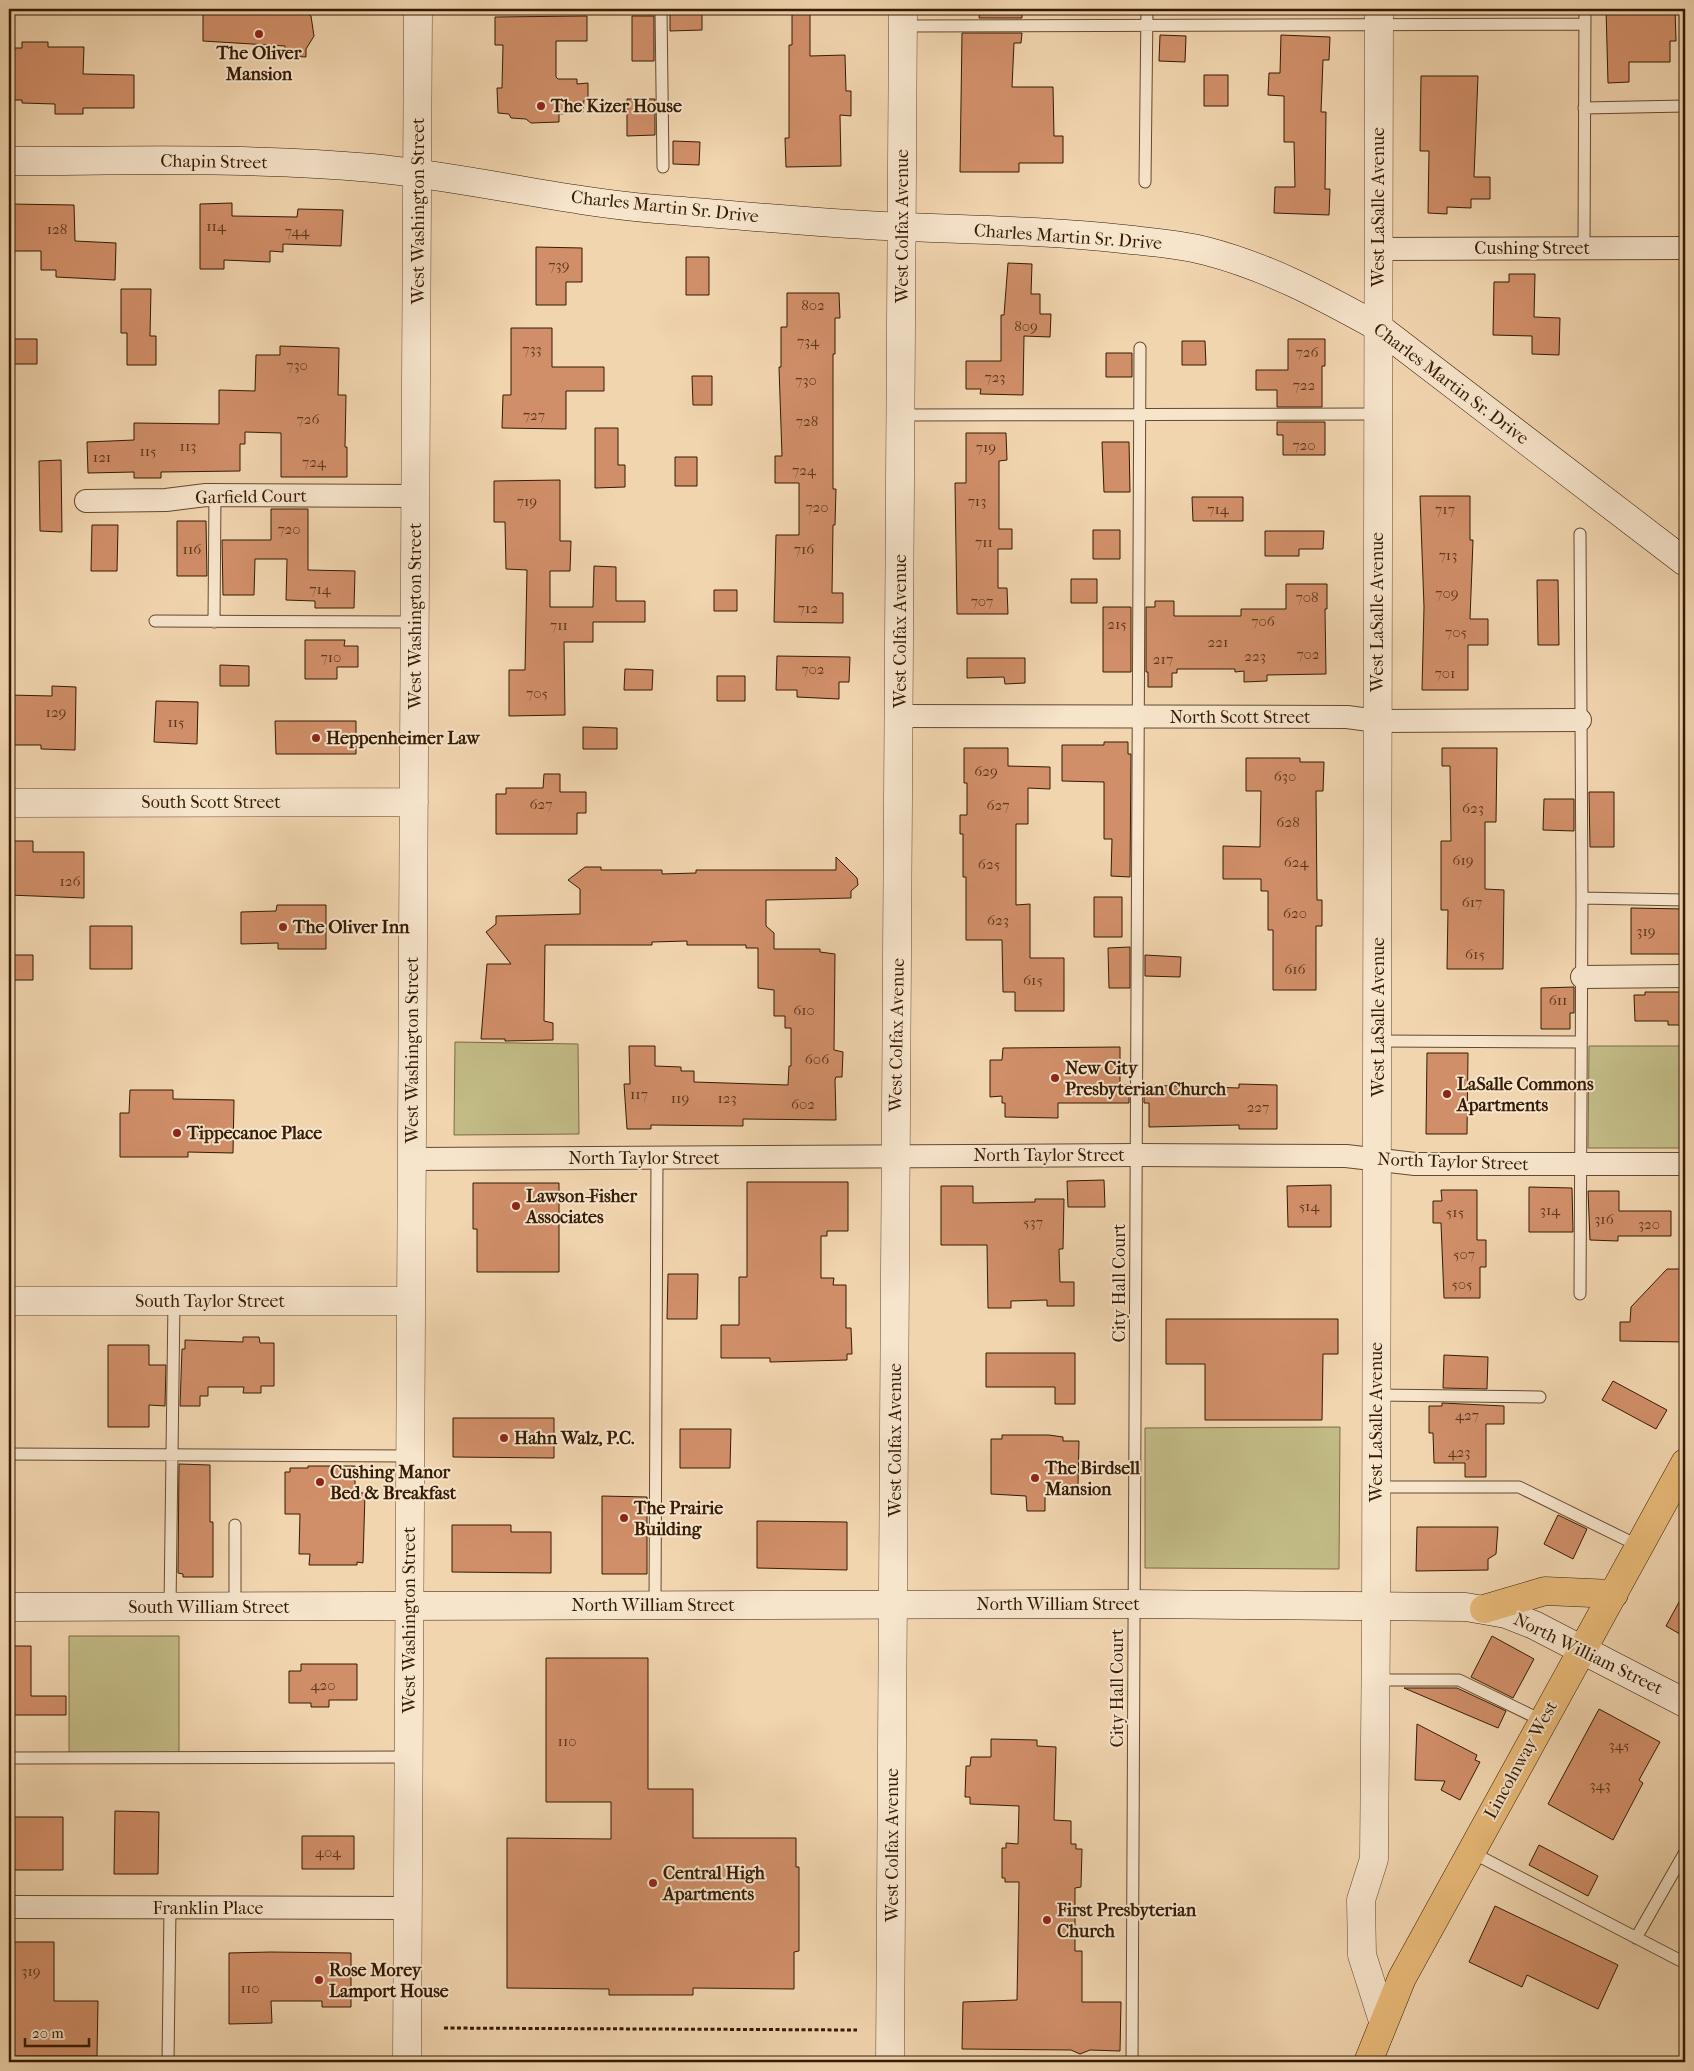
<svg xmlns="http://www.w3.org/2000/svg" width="1694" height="2071" font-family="'IM FELL French Canon',serif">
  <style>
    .green { fill: #c2bb86; stroke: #7c6b44 }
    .building { fill: #d18f69; stroke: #351b03 }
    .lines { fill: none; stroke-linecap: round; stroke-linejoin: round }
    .service-casing { stroke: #644a2e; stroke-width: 13 }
    .minor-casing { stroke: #644a2e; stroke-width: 24 }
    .tertiary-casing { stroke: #644a2e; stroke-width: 29 }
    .secondary-casing { stroke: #351b03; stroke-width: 29 }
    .primary-casing { stroke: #351b03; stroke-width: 29 }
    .path { stroke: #351b03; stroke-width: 3; stroke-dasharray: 4 2.5; stroke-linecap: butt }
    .service { stroke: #f6e4cb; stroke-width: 11 }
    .minor { stroke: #f6e4cb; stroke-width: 22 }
    .tertiary { stroke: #f6e4cb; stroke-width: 28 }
    .secondary { stroke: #f6e4cb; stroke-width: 28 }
    .primary { stroke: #e8ba78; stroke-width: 28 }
    .poi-dot { fill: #8f2418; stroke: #f6e4cb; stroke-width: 2 }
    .labels { text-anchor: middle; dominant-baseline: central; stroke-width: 4; stroke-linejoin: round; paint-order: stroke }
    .number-label { font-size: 15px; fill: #5c381c }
    .poi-label { font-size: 18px; font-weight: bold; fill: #351b03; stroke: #f6e4cb; text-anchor: start }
    .street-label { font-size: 18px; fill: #351b03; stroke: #f6e4cb }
  </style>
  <rect width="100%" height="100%" fill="#f1d5af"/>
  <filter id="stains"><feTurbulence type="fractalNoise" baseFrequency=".004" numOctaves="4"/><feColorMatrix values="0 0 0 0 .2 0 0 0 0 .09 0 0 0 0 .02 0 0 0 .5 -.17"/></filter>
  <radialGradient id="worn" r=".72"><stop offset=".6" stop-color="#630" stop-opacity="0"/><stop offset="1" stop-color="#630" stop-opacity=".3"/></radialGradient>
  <path class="green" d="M455 1042 578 1044 579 1134 454 1135Z
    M1589 1046H1685V1148H1588Z
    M1340 1427 1339 1569 1145 1568V1428Z
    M69 1636H179V1753H69Z"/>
  <path class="building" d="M203 9H301L311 16 314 36 306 49V57L285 56V46L203 41Z
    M670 9H702V30L670 31Z
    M792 9H810V56L845 55 846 91H851V116L840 115 841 166 786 167 785 138H789V45H792Z
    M980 9H1022V18H979Z
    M1606 9H1675L1676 41H1670V62H1629V82L1608 83Z
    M587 16V41H556V77L558 79H577V84L588 83V100H584L583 112 559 114V122L531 123 526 119 511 118 509 114 498 113 497 88H502L503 45H495V17Z
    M632 16H654V61H632Z
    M962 33H1022L1021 43H1014L1012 87H1053L1054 136H1063V163H1019V172H960Z
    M1160 35 1186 36 1185 62 1159 61Z
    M1281 35 1330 37 1329 60H1323L1321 112H1326L1325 189H1330L1329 215 1274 213 1275 187H1295L1294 142H1284V96L1268 95 1269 73H1280Z
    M22 42H48V47H84L83 74 134 75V108H83V114H55V104L22 103V100H9V48H22Z
    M1204 75H1228V106H1204Z
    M1421 76H1478L1474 177H1490V199H1471V208L1447 207V214L1428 213 1429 151H1420Z
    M627 99H655V135L627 136Z
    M673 141 700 142 699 165 673 164Z
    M232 203V216L297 217 298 209 343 210 341 246 283 244V252L270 251V262L224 260V269H200V204Z
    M9 204 74 205 75 241 116 243 115 280 56 277V270H41V251H9Z
    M536 247 582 248V282H566V305H536Z
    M686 257H709V295H686Z
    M1008 263 1032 264 1031 294H1040V314H1051L1050 337 1024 336 1023 395 980 394 981 389H966V361H1001V315H1004Z
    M1509 274H1535L1534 317 1560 318 1559 355 1532 354V336L1493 335 1494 282H1509Z
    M121 289H151L150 336H156V365H127V333H121Z
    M787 293H839L840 318H835V354H833V489H836L835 525H833L832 593H843V623L774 622 776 535H799V483H775V456H782L779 367H781V327H787Z
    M511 328H552V367H604V391H566V429L502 428 503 395H511Z
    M9 339H37V364H9Z
    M1288 339H1325V366H1322V407H1277V390H1256V370H1288Z
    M1182 341H1205L1206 365H1182Z
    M280 346 339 348 338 395H346L345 447H347V477H281V433L245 432V444H240V471L161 472V478H134V472L88 473 87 442 134 440V423L219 424V390L255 391 256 355H280Z
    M1106 353H1132V377H1106Z
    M692 376H712V405H693Z
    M1277 422H1325V455H1283V435H1277Z
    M595 428H618V465H625V487L595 488Z
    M966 433H1006L1007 460 999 461V529H1012V549H998V588H1007L1008 614H957L955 483H966Z
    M1102 442H1129L1130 492H1104Z
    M675 457H697V486H675Z
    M61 460 62 532 40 531 39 461Z
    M560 480V541H571L570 571H550V607H593L594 566 616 567V601H645V622H593V642H564L565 715 509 716V670H525L527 570 506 569 505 522H494V481Z
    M1420 496H1470V540H1473L1470 619H1488V645H1468V690H1422L1424 607Z
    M1192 497H1243V521H1193Z
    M271 509H308V570L355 571 354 608H315V601L286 600 287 559H255L254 595H223L222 540H271Z
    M177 521H206L207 576H177Z
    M92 525H118L117 571H91Z
    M1093 530H1120V559H1093Z
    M1265 531H1324L1323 549H1299V556H1265Z
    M1071 579H1097V603H1071Z
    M1537 580H1558L1559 645H1538Z
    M1286 584H1327V609H1325L1326 674 1267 675V681L1244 682V671L1235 672V669H1177V673H1172V687H1148V672H1146V607H1155V601H1174V616H1241V609H1286Z
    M714 590H737V611H714Z
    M1103 607H1131V672H1103Z
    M305 640H345L344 646H358V667H337V679H305Z
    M777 656 850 657 849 682H839V699L797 697V690H776Z
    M967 658H1025V683L1005 684 1004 677 967 678Z
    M220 665 249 666V686H220Z
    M625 669 653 670 652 690H624Z
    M717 676H745V701H717Z
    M52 686 76 687 75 750 41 749V745H9V695L52 696Z
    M156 701 198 702 197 744 154 742Z
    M275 721H356V754H276Z
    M583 727 617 728V749H583Z
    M1104 742H1128V754H1131L1130 877 1111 876 1112 839H1104V782L1062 781V745H1104Z
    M964 748H1008V766L1050 767V789L1028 788V824H1016V905L1030 904V958H1064V1011H1015V992H1003L1002 940H966V877H963V834H960V815H967V783H964Z
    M1442 748H1497L1496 822H1485V889L1504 890 1503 969H1447L1448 910H1441V841H1451L1450 766H1442Z
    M1246 758H1300V762H1324L1323 791H1316L1317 900H1322V926H1316V990H1273V930H1268V891H1261V879H1223V846L1260 847 1261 791H1246Z
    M544 774H560V792H586V813H577V834H496V794H506V788H543Z
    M1589 792H1614V847H1590Z
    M1544 799H1574V831L1543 830Z
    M9 841H33V852H84V898L9 895Z
    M836 857 857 878 858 885 851 891V898L766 900V926L774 933V949H820V952L835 954 834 1050 843 1052 842 1077H836L835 1080 836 1120 743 1119V1126L651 1125V1129H627L624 1084H630L629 1046H655V1066L681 1067V1071H694V1082L788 1085 789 1066H791V1028H785V1016H774V990L758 988V948H746V945H687V941L652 942V945H545L544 1021 553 1023V1040L505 1041V1039H481L487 964H511L486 932 496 924V916L580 914V889L568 880 585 867H601V870H662V874L696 873V870H836Z
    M1094 897H1122V937H1094Z
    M277 905H326V949H278V943L241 944V912L276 911Z
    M1631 908 1685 909V954H1631Z
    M90 926H132V969H90Z
    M1130 947V988H1109L1108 948Z
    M9 955H33V980H9Z
    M1145 955 1181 957 1180 977 1145 976Z
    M1574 987V1013H1570V1029H1541V988Z
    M1645 992H1685V1025H1668V1021H1635L1634 995H1645Z
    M1120 1047V1085H1129V1103H1058V1118L1005 1117V1103H1002V1096L990 1097V1060H1002L1003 1048Z
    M1427 1053H1468L1467 1134H1426Z
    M1239 1084 1277 1085V1129H1239V1125L1149 1127V1103H1144V1085L1239 1088Z
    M130 1090H173V1099L234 1100 233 1153 188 1152V1157H120V1113H129Z
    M1104 1180 1105 1207H1068L1067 1181Z
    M747 1182H848V1231H827V1236H821V1278H834L833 1285H846V1328H851L852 1354H847V1360L770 1362V1358H721V1325H739V1277H747Z
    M473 1183H559V1272H477V1229H473Z
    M1331 1185V1227H1288L1287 1186Z
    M941 1186H973V1203L1035 1202V1199H1064L1063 1249H1059L1060 1282H1074V1306H1047V1300L1011 1301V1308H988L987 1245H941Z
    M1529 1187 1572 1188 1573 1232H1529Z
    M1441 1190H1477V1240H1486V1267H1480V1298H1444L1441 1223H1433V1201H1442Z
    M1588 1191H1619V1211H1671V1236H1618V1241L1590 1240Z
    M1667 1269H1685V1342L1620 1341V1322H1630L1631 1307Z
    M668 1274H698L697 1319H667Z
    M1166 1319H1338V1354H1323L1322 1420H1205V1364H1166Z
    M243 1337H259L260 1343H274V1386H261V1393H243L244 1387H208V1396H200V1406H180L182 1349H185V1340L243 1342Z
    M108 1345H149V1365H166L165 1406 149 1405V1427H108Z
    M986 1353H1075V1404H1055V1387H986Z
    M1444 1355 1488 1357 1487 1389 1443 1388Z
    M1613 1381 1667 1410 1656 1429 1602 1400Z
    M1442 1403 1504 1406V1424H1486V1477H1465V1463H1434L1433 1433H1429V1406H1442Z
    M453 1418H554V1458L453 1457Z
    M680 1429H731L730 1468H680Z
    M1002 1435H1049L1063 1437V1441H1079L1078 1486 1049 1485V1496H1045V1511H1027L1026 1496 991 1494V1439H1002Z
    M179 1464 210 1465V1522H213V1577H183V1574L178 1573Z
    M308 1466H355V1493H365L363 1563 357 1562V1565H309L310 1554H299L300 1514H285V1472H290V1468H308Z
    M602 1496 647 1497V1574H602Z
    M1558 1515 1587 1529 1573 1559 1544 1544Z
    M757 1521 847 1522V1570L757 1568Z
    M452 1525H511V1532H551V1573L452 1572Z
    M1417 1527H1498L1496 1554 1488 1559V1570L1416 1571Z
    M1685 1591V1637L1666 1626Z
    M1492 1636 1534 1659 1513 1698 1471 1677Z
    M9 1646H31V1696H66V1715H9Z
    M546 1658H648V1789H693V1838H796V1867H799V1951L794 1952V1989L693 1988V1995H609V1989L507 1988V1838L611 1839V1802H546Z
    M301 1664H357V1700H329V1707H311V1703H289V1671H301Z
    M1404 1688H1457L1506 1711 1498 1728Z
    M1599 1709 1660 1742 1639 1780 1643 1783 1613 1840 1548 1804Z
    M1417 1724 1477 1755 1475 1760 1480 1762 1460 1800 1441 1790 1445 1781 1415 1780Z
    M991 1739 1037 1740V1746L1056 1747 1054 1820 1071 1821V1844H1076V1849H1082L1081 1887 1075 1888V1951H1082V2002H1121L1120 2051 1090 2050 1080 2054 1071 2050 962 2049 963 2002 1017 2000 1019 1882H1005V1878H1002V1848H1006V1843L1018 1844 1019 1806 970 1804V1797H965L966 1766H970L971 1757H991Z
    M115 1811 159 1812 158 1874H114Z
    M9 1817H63V1870H9Z
    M302 1836H354V1869H302Z
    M1539 1845 1598 1876 1588 1896 1529 1865Z
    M1495 1906 1618 1965 1598 2009 1527 1975 1522 1987 1469 1962Z
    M9 1942H54V2001H98L97 2056H9Z
    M271 1952 351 1953V2007H322V2001H271L272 2023 229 2024V1953Z"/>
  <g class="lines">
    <g class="service-casing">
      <path id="service" d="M661 9 663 167
        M903 26 1585 24
        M1584 108 1685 106
        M1145 182 1147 9
        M1584 248 1585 9
        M901 415 1377 414
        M155 621 415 622
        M214 622 215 495
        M1582 898 1685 900
        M1378 1041 1581 1042
        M1580 1294 1582 898 1580 534
        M1376 1395 1540 1397
        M9 1454 410 1456
        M1377 1487H1519L1639 1546
        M655 1605 657 1157
        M170 1607 174 1301
        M235 1607V1525
        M1375 1680H1459L1543 1721
        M9 1758 408 1757
        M1471 1852 1685 1963
        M1636 1938 1685 1852
        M168 2062 170 1908
        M1132 2062 1140 348"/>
    </g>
    <g class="minor-casing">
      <path id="minor" d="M1378 249 1685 248
        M86 501 166 500 206 495 416 496
        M899 716 1347 717 1377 721 1580 720
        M1582 977 1685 976
        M412 1159 1137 1155 1346 1156 1415 1164H1685
        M9 1907 407 1908"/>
    </g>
    <g class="tertiary-casing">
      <path id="tertiary" d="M1379 9 1376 1626 1374 1859 1361 1900 1362 1955 1383 2021
        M9 803 414 802
        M9 1301H411
        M407 2062 418 9
        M890 2062 903 9"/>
    </g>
    <g class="secondary-casing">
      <path id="secondary" d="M9 161C130 161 251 157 372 168 467 177 560 201 656 209 739 215 823 224 906 227 979 230 1051 231 1123 239 1150 242 1179 244 1206 251 1268 267 1322 296 1378 327L1685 562
        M9 1607 1135 1604 1466 1607 1506 1614 1534 1625 1685 1703"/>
    </g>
    <g class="primary-casing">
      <path id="primary" d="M1484 1609 1545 1591 1614 1594
        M1368 2062 1402 1978 1685 1463"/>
    </g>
    <path class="path" d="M444 2028 857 2030"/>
    <use href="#service" class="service"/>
    <use href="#minor" class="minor"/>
    <use href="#tertiary" class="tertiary"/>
    <use href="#secondary" class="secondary"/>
    <use href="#primary" class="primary"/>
  </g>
  <g class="poi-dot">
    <circle cx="259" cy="34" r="5"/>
    <circle cx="541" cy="106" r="5"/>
    <circle cx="316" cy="738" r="5"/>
    <circle cx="283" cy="927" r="5"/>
    <circle cx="1055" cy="1078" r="5"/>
    <circle cx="1447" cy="1094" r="5"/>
    <circle cx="177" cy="1133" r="5"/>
    <circle cx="516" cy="1206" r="5"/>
    <circle cx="504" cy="1438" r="5"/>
    <circle cx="1035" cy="1478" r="5"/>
    <circle cx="320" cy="1482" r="5"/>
    <circle cx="624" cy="1518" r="5"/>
    <circle cx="653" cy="1883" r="5"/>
    <circle cx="1047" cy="1920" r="5"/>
    <circle cx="319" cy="1980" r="5"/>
  </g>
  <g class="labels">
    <g class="number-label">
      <text x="216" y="226">114</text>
      <text x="57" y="229">128</text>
      <text x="297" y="231">744</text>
      <text x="559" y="265">739</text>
      <text x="813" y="305">802</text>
      <text x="1026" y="326">809</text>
      <text x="808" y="341">734</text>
      <text x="532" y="349">733</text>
      <text x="1307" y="352">726</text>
      <text x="297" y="365">730</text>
      <text x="995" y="377">723</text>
      <text x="806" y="380">730</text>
      <text x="1304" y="385">722</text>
      <text x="534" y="415">727</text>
      <text x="308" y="419">726</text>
      <text x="807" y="421">728</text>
      <text x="1304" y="445">720</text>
      <text x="188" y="446">113</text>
      <text x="986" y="447">719</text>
      <text x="148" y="451">115</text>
      <text x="102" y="457">121</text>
      <text x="314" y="462">724</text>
      <text x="804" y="470">724</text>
      <text x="527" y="501">719</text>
      <text x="977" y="501">713</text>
      <text x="817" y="507">720</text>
      <text x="1218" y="509">714</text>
      <text x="1445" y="509">717</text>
      <text x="289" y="529">720</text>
      <text x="984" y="542">711</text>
      <text x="192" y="549">116</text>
      <text x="804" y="549">716</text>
      <text x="1448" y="555">713</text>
      <text x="320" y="589">714</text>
      <text x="1447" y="593">709</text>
      <text x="1307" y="597">708</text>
      <text x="982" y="601">707</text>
      <text x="808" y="608">712</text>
      <text x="1263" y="621">706</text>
      <text x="1117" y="624">215</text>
      <text x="559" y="625">711</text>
      <text x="1456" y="632">705</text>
      <text x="1218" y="642">221</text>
      <text x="1308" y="654">702</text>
      <text x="1255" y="656">223</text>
      <text x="331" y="657">710</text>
      <text x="1163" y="659">217</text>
      <text x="813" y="669">702</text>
      <text x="1445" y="673">701</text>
      <text x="537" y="693">705</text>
      <text x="56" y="712">129</text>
      <text x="176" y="722">115</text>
      <text x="986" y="771">629</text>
      <text x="1285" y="776">630</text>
      <text x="541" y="804">627</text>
      <text x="998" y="805">627</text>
      <text x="1473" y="808">623</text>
      <text x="1288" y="822">628</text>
      <text x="1463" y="860">619</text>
      <text x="1296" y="862">624</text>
      <text x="989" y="864">625</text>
      <text x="70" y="881">126</text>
      <text x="1472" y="902">617</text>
      <text x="1295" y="913">620</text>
      <text x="998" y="920">623</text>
      <text x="1646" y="931">319</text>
      <text x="1475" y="954">615</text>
      <text x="1295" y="969">616</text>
      <text x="1033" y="980">615</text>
      <text x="1558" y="1000">611</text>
      <text x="804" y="1010">610</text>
      <text x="817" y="1059">606</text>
      <text x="639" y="1094">117</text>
      <text x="680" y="1098">119</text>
      <text x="727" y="1098">123</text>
      <text x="803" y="1104">602</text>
      <text x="1258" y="1107">227</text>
      <text x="1309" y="1206">514</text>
      <text x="1550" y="1210">314</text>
      <text x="1455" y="1212">515</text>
      <text x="1604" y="1219">316</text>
      <text x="1033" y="1222">537</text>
      <text x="1649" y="1224">320</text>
      <text x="1464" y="1254">507</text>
      <text x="1462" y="1284">505</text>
      <text x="1467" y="1415">427</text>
      <text x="1459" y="1452">423</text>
      <text x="323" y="1685">420</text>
      <text x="567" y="1741">110</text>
      <text x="1619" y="1745">345</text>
      <text x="1600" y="1785">343</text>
      <text x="328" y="1852">404</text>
      <text x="31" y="1971">319</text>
      <text x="250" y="1988">110</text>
    </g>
    <g class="poi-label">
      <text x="259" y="53" text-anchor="middle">The Oliver<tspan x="259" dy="21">Mansion</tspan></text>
      <text x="551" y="106">The Kizer House</text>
      <text x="326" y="738">Heppenheimer Law</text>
      <text x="293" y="927">The Oliver Inn</text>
      <text x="1065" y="1068">New City<tspan x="1065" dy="21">Presbyterian Church</tspan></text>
      <text x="1457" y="1084">LaSalle Commons<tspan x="1457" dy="21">Apartments</tspan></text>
      <text x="187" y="1133">Tippecanoe Place</text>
      <text x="526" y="1196">Lawson-Fisher<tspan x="526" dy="21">Associates</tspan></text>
      <text x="514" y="1438">Hahn Walz, P.C.</text>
      <text x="1045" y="1468">The Birdsell<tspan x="1045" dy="21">Mansion</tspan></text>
      <text x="330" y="1472">Cushing Manor<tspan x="330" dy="21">Bed &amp; Breakfast</tspan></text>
      <text x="634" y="1508">The Prairie<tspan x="634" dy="21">Building</tspan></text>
      <text x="663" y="1873">Central High<tspan x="663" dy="21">Apartments</tspan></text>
      <text x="1057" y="1910">First Presbyterian<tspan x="1057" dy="21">Church</tspan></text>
      <text x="329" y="1970">Rose Morey<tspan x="329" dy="21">Lamport House</tspan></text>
    </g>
    <g class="street-label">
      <text transform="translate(214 162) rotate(1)">Chapin Street</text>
      <text transform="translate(665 207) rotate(6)">Charles Martin Sr. Drive</text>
      <text transform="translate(1378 207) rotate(-90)">West LaSalle Avenue</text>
      <text transform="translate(418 211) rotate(-90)">West Washington Street</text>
      <text transform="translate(902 226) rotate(-90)">West Colfax Avenue</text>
      <text transform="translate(1068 237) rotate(4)">Charles Martin Sr. Drive</text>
      <text x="1532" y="248">Cushing Street</text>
      <text transform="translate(1451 384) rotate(37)">Charles Martin Sr. Drive</text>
      <text transform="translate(251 497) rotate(-1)">Garfield Court</text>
      <text transform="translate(1377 612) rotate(-90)">West LaSalle Avenue</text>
      <text transform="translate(415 616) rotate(-90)">West Washington Street</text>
      <text transform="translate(900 631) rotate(-90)">West Colfax Avenue</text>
      <text x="1240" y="717">North Scott Street</text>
      <text x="211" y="802">South Scott Street</text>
      <text transform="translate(1378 1017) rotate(-90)">West LaSalle Avenue</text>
      <text transform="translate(897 1035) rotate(-89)">West Colfax Avenue</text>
      <text transform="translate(412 1050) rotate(-90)">West Washington Street</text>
      <text x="1049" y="1155">North Taylor Street</text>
      <text x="644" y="1158">North Taylor Street</text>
      <text transform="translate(1453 1162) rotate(2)">North Taylor Street</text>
      <text transform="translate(1119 1283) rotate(-90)">City Hall Court</text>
      <text x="210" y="1301">South Taylor Street</text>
      <text transform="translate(1376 1422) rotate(-90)">West LaSalle Avenue</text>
      <text transform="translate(895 1440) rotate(-90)">West Colfax Avenue</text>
      <text x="1058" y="1604">North William Street</text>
      <text x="653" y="1605">North William Street</text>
      <text x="209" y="1607">South William Street</text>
      <text transform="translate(409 1620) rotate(-90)">West Washington Street</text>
      <text transform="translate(1588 1654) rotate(26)">North William Street</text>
      <text transform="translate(1117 1688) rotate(-90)">City Hall Court</text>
      <text transform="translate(1521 1760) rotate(-61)">Lincolnway West</text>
      <text transform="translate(892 1845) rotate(-90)">West Colfax Avenue</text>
      <text x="208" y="1908">Franklin Place</text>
    </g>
  </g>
  <rect width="1694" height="2071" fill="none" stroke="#f1d5af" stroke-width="30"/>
  <rect x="10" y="10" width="1674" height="2051" fill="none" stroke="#351b03" stroke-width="2.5"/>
  <rect x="15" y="15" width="1664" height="2041" fill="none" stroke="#351b03"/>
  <path d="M25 2038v8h64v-8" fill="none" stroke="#351b03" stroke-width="2.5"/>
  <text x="32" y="2038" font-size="15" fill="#351b03" stroke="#f6e4cb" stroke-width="4" paint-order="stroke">20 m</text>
  <rect width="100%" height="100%" filter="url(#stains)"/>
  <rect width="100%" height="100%" fill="url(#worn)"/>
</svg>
